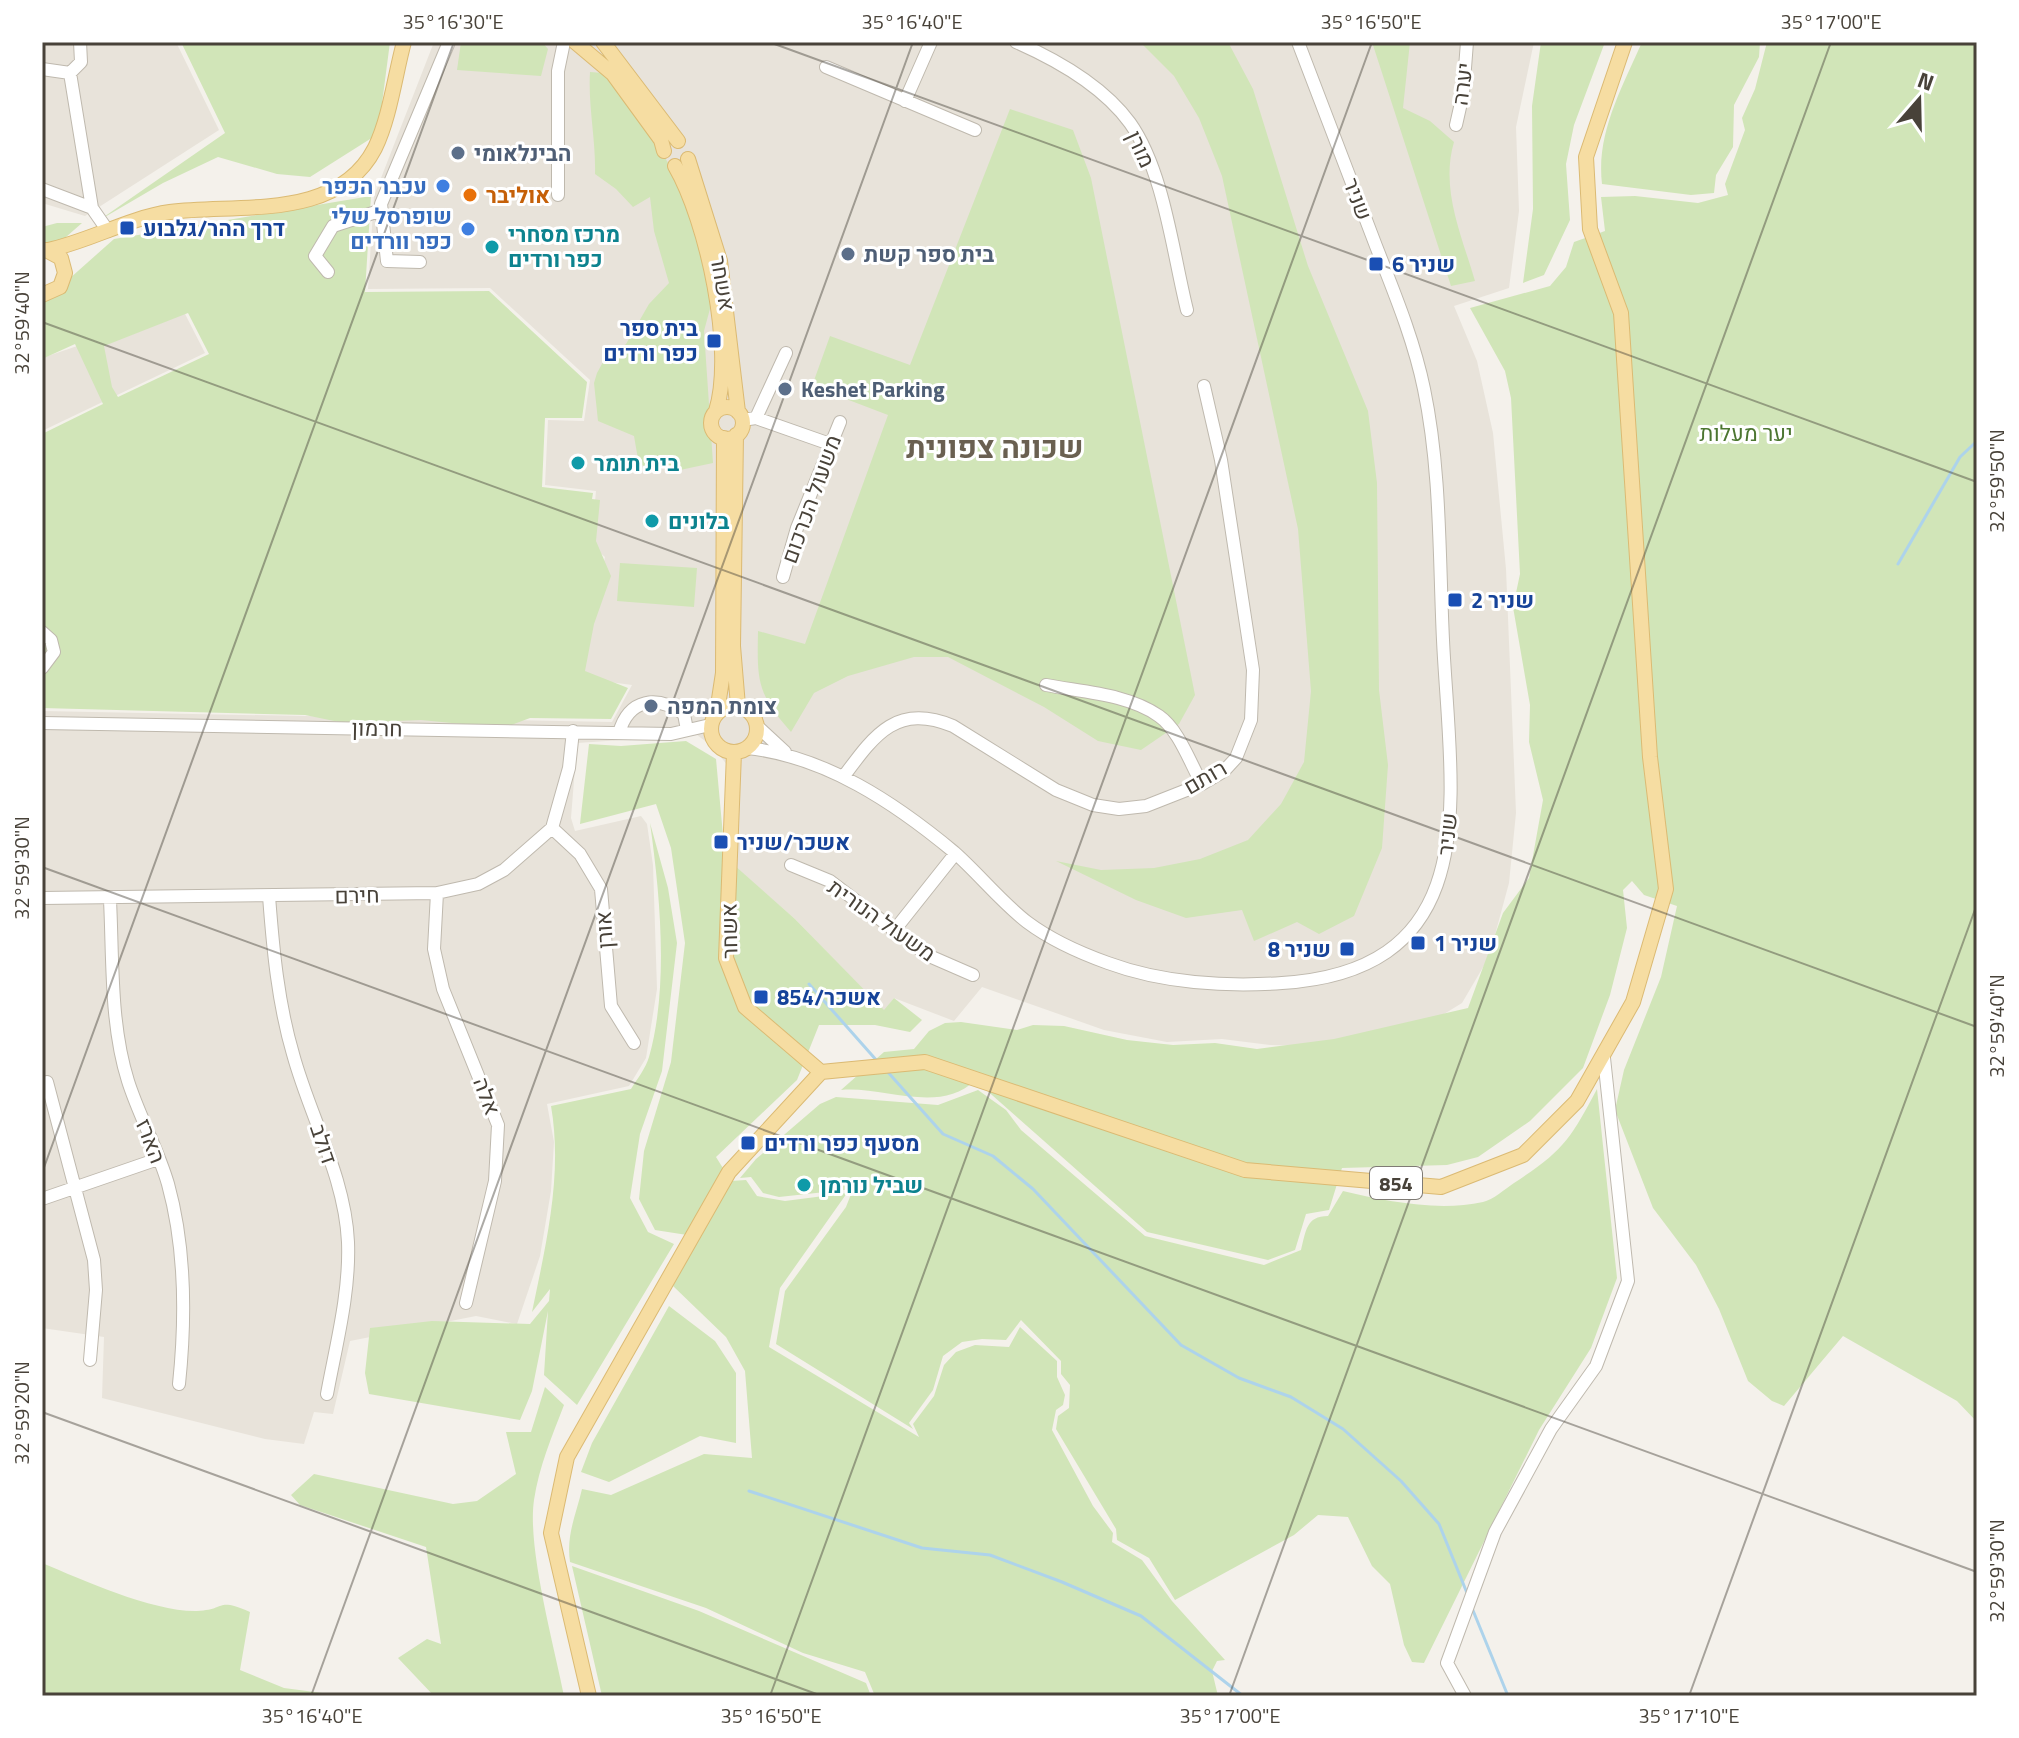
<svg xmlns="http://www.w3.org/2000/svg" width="2019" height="1738" font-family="'Titillium Web',Heebo,sans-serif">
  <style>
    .residential { fill: #e8e3da }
    .green { fill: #d1e5b8; fill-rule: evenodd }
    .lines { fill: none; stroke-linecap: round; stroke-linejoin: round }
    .stream { stroke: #add3eb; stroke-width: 3 }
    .minor-casing { stroke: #bfb9ae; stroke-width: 14 }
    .major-casing { stroke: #dbba73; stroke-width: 16 }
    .minor { stroke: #fff; stroke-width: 12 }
    .major { stroke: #f6dda2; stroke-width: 14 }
    .ticks { fill: none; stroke: #484239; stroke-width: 2; stroke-opacity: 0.45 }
    .service-dot { fill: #5c6f8a; stroke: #fff; stroke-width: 3 }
    .shop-dot { fill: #3f7fe0; stroke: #fff; stroke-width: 3 }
    .food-dot { fill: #e8710a; stroke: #fff; stroke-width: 3 }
    .transit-dot { fill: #1a4fb4; stroke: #fff; stroke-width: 3 }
    .culture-dot { fill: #0f9aa8; stroke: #fff; stroke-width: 3 }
    .labels { text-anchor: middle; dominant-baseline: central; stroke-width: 6; stroke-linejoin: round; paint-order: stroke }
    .shield { fill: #fff; stroke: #7f7b74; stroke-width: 2 }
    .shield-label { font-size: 20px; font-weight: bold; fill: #484239 }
    .street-label { font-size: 22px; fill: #484239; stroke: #fff }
    .service-label { font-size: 22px; font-weight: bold; fill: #4e5e75; stroke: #fff; text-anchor: start }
    .shop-label { font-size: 22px; font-weight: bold; fill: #366cbe; stroke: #fff; text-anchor: end }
    .food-label { font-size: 22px; font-weight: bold; fill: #c56008; stroke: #fff; text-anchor: start }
    .transit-label { font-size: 22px; font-weight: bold; fill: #164399; stroke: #fff; text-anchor: start }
    .culture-label { font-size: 22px; font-weight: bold; fill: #0d838f; stroke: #fff; text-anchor: start }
    .park-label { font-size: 22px; fill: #4c7631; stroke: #fff }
    .district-label { font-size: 30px; font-weight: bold; fill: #6a6051; stroke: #fff }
    .neatline { fill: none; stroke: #484239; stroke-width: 3 }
    .ticks-label { font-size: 20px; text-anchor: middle; fill: #484239 }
  </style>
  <rect width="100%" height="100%" fill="#f4f1eb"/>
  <path class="residential" d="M42 42H176L219 130 85 216 42 203Z
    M434 42H1534L1516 127 1519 211 1509 288 1454 306 1477 361 1493 433 1506 569 1516 813 1509 883 1489 957 1462 1003 1413 1033 1350 1047 1270 1045 1222 1039 1167 1042 1104 1030 982 987 954 1021 894 998 884 1011 795 919 724 857 728 766 712 746 697 735 577 743 571 818 575 831 641 816 647 824 653 865 657 989 646 1058 629 1086 547 1104 554 1142 551 1191 540 1256 517 1324 476 1316 350 1341 333 1414 314 1412 304 1444 265 1439 102 1398 104 1337 42 1328V711L612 722 632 685 579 678 605 557 591 545 596 491 545 485 548 420 584 421 590 380 490 288 368 289 374 196Z
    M183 310 205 353 42 431V358Z"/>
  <path class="green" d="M181 42H390L378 134 310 177 277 174 218 157 163 183 98 221 225 133Z
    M461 42H542L548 49 541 76 457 70Z
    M1140 42H1228L1253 89 1308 266 1368 411 1377 483 1379 690 1388 765 1382 848 1354 916 1319 934 1297 922 1254 941 1242 910 1186 918 1136 900 1056 861 1101 870 1154 868 1200 859 1248 840 1281 804 1304 762 1311 691 1298 529 1222 176 1199 118 1174 76Z
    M1372 42H1410L1403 108 1430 121 1454 142C1440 189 1462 236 1475 281L1451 286Z
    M1541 42H1605L1574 125 1566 164 1570 220 1544 275 1523 283 1533 209 1532 106Z
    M1642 42H1760L1759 57 1734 105 1733 147 1716 175 1714 193 1691 195 1602 184C1596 133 1622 88 1642 42Z
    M1767 42H1977V1422L1957 1401 1843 1336 1784 1406 1772 1401 1748 1381 1719 1309 1696 1265 1653 1208 1615 1110 1624 1070 1661 977 1677 906 1644 895 1632 881 1623 890 1627 928 1610 995 1583 1068 1530 1121 1478 1157 1447 1165 1342 1168 1329 1210 1306 1214 1295 1250 1268 1260 1147 1232 975 1080C941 1115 883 1086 841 1090L884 1052 914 1049 929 1031 945 1023 961 1022 1017 1030 1033 1025 1064 1026 1127 1040 1173 1045 1215 1043 1257 1049 1334 1039 1468 1008 1503 913 1529 878 1543 800 1529 742 1530 705 1513 607 1520 574 1511 398 1505 371 1470 308 1550 286 1566 267 1574 242 1605 231 1601 197 1635 196 1698 203 1728 195 1725 184 1745 130 1742 118 1755 89Z
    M590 72 603 73 616 83 662 153 675 174 707 266 711 305 704 331 713 463 680 470 639 465 634 436 598 421 594 383 597 373 603 362 626 344 649 304 669 283 654 231 650 197 633 207 616 189 595 174C596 140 588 107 590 72Z
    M1010 109 1073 130 1091 178 1195 695 1179 724 1141 750 1098 741 1044 707 948 657H914L848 676 814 693 791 732C757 693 757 682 758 631L805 644 888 415 812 386 830 336 910 365Z
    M371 196 365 292 489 291 587 382 582 418H545L542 487 593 493 592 499 600 500 596 541 611 576 594 624 585 671 628 688 611 719 530 718 503 728 421 720 344 723 305 715 42 708V434L103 404 75 344 42 359V303L114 239ZM188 313 209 354 118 397 112 387 104 346Z
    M57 223H82L42 258V227Z
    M620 563 697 568 694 607 617 601Z
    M686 741 716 759 725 857 795 919 884 1010 894 998 922 1020 910 1032 875 1025H819L797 1080 716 1157 731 1181 746 1180 757 1196 785 1201 847 1193 780 1288 769 1347 919 1437 913 1424 934 1396 944 1365 956 1352 975 1345 1009 1347 1020 1327 1057 1361V1377L1065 1395 1063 1405 1056 1410 1052 1430 1093 1506 1113 1533 1112 1542 1142 1560 1172 1601 1225 1660 1217 1661 1212 1671 1218 1696H875L865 1672 803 1653 706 1608 570 1562C566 1535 576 1515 582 1489L611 1495 704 1454 752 1458 745 1371 726 1337 673 1286 700 1237 655 1230 639 1199 644 1151 671 1062 685 943 671 848 656 804 580 824 589 744 621 746Z
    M650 823 668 888 677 943 662 1071 640 1134 630 1198 648 1232 674 1244 577 1405 544 1375 548 1311 532 1391 520 1420 369 1394 365 1373 370 1328 432 1321 530 1324 549 1301 550 1289 532 1312C546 1244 563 1175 551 1106L631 1089C637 1079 646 1068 649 1057 669 987 660 894 650 823Z
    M1597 1089 1617 1278 1591 1348 1539 1430 1424 1663 1412 1662 1404 1645 1390 1584 1372 1566 1348 1517 1318 1515 1294 1535 1175 1600 1149 1558 1117 1540 1116 1529 1056 1429 1058 1416 1069 1408 1070 1385 1061 1374V1361L1021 1320 1006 1340 982 1339 962 1342 943 1356 933 1390 909 1423 913 1429 776 1344 785 1291 846 1207 853 1189 779 1197 763 1193 751 1177 740 1178 756 1159 820 1104 836 1097 938 1105 978 1090 1006 1110 1021 1130 1145 1236 1264 1265 1301 1250C1306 1231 1306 1216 1328 1216L1343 1191C1386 1201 1438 1212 1483 1202 1493 1200 1505 1189 1514 1183 1563 1151 1570 1140 1597 1089Z
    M669 1306 715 1341 736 1373V1443L700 1436 609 1482 581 1472 592 1443Z
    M545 1387 564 1405C552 1436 539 1467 534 1500 527 1548 554 1645 564 1696H434L398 1658 427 1639 441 1644 426 1547 300 1505 291 1495 314 1474 453 1504 477 1501 516 1474 506 1432H531Z
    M42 1563C83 1580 153 1612 197 1611 227 1610 215 1597 250 1612L240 1670 284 1688 345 1696H42Z
    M572 1566 699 1611 866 1683 871 1696H602Z"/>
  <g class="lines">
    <path class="stream" d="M1898 564 1960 457 1977 441
      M809 984 878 1062
      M886 1070 943 1134 993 1156 1033 1189 1181 1345 1239 1378 1291 1397 1343 1429 1401 1481 1439 1524 1467 1593
      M749 1491 922 1548 990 1555 1062 1582 1141 1616 1243 1696
      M1472 1608 1508 1696"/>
    <g class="minor-casing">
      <path id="minor" d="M1016 42C1057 60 1103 86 1130 123 1164 171 1173 254 1187 310
        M826 67 975 130
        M42 69 70 73 81 62 80 42
        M70 73 92 208
        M905 101 931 42
        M1456 125 1463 94 1467 42
        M42 189 92 208 108 231
        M558 195V71L564 42
        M420 262 387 261 381 204 449 42
        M328 272 315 256 333 226 382 210
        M756 418 786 353
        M742 420 756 418 830 444
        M783 577 797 528 840 422
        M42 632 51 640 54 652 42 668
        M1046 685C1082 692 1128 694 1159 716 1179 730 1190 763 1202 784
        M42 723 671 734 710 725
        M757 726 785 752
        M619 733C629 698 657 695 684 714L687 730
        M747 748C825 756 895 803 954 852 979 874 1000 901 1027 922 1051 940 1080 953 1108 963 1162 983 1226 987 1282 983 1490 970 1450 790 1443 640 1439 557 1441 470 1424 389 1414 340 1394 292 1376 246 1350 178 1324 110 1298 42
        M844 776C875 734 897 703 953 726L1056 790 1093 805 1119 809 1146 806 1202 784 1224 771 1236 758 1251 720 1253 670 1221 460 1204 386
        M552 828 580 854 601 889 611 1006 634 1043
        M791 865 830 881 927 955 973 975
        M437 893 434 949 443 989 498 1125 495 1181 466 1303
        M269 896C273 949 278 1003 293 1054 310 1117 345 1176 348 1242 350 1293 336 1345 327 1394
        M42 898 437 893 478 884 504 870 552 828 569 768 573 731
        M110 900C113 959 110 1024 128 1081 139 1116 158 1149 168 1184 186 1249 186 1317 179 1384
        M893 932 955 854
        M47 1082 94 1260 96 1290 90 1360
        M42 1199 158 1159
        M1465 1696 1447 1663 1495 1532 1551 1429 1596 1366 1628 1281 1604 1058"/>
    </g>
    <g class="major-casing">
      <path id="major" d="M575 42 613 74 661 140 664 151
        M603 42 678 141
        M688 159 720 261 738 412
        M675 166C707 221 735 351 716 411
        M48 250C90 241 128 218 170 212 239 203 337 222 375 148 390 117 395 75 404 42
        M42 295 60 287 65 273 61 258 46 250
        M711 423a16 16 0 1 1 32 0a16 16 0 1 1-32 0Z
        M736 435 733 646 738 706
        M711 729a23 23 0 1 1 46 0a23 23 0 1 1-46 0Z
        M717 712 723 673 724 438
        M734 753 726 958 745 1007 821 1072
        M589 1696 551 1533 567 1457 729 1172 821 1072 925 1062 1245 1170 1441 1187 1523 1155 1577 1101 1633 1002 1666 889 1650 757 1621 313 1590 229 1586 157 1625 42"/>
    </g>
    <use href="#minor" class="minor"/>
    <use href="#major" class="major"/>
  </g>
  <path class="ticks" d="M769 42 1977 482M42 322 1977 1027M42 867 1977 1572M42 1173 454 42M42 1412 822 1696M311 1696 913 42M770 1696 1372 42M1229 1696 1831 42M1689 1696 1977 904"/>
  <g class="service-dot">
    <circle cx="458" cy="153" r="8"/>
    <circle cx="848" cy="254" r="8"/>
    <circle cx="785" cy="389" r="8"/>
    <circle cx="651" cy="706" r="8"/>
  </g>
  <g class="shop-dot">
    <circle cx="443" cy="186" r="8"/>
    <circle cx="468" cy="229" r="8"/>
  </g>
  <circle class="food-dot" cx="470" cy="195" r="8"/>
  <g class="transit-dot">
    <rect x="119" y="220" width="16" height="16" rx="4"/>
    <rect x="1368" y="256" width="16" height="16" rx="4"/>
    <rect x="706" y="333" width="16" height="16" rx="4"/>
    <rect x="1447" y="592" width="16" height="16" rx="4"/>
    <rect x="713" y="834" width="16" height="16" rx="4"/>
    <rect x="1410" y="935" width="16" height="16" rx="4"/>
    <rect x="1339" y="941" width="16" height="16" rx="4"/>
    <rect x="753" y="989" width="16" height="16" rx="4"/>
    <rect x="740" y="1135" width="16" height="16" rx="4"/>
  </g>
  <g class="culture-dot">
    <circle cx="492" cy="247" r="8"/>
    <circle cx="578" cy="463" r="8"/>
    <circle cx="652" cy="521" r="8"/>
    <circle cx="804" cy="1185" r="8"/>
  </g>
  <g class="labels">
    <rect class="shield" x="1370" y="1167" width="52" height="32" rx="6"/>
    <g class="shield-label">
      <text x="1396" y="1183">854</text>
    </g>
    <g class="street-label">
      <text transform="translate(1462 84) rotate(-83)">יערה</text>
      <text transform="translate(1141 149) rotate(65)">מורן</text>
      <text transform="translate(1358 199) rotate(69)">שניר</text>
      <text transform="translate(723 283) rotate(80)">אשחר</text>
      <text transform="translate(811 499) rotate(-70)">משעול הכרכום</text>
      <text transform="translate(377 728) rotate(1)">חרמון</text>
      <text transform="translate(1205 777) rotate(-30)">רותם</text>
      <text transform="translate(1447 834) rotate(-84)">שניר</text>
      <text transform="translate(357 895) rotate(-1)">חירם</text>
      <text transform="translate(882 920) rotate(35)">משעול הנורית</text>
      <text transform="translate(604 930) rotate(-94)">אורן</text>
      <text transform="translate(729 931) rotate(-91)">אשחר</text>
      <text transform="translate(487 1096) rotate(69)">אלה</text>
      <text transform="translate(151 1141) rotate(69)">הארז</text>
      <text transform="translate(324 1144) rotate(71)">דולב</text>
    </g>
    <g class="service-label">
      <text x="474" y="153">הבינלאומי</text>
      <text x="864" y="254">בית ספר קשת</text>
      <text x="801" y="389">Keshet Parking</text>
      <text x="667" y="706">צומת המפה</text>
    </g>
    <g class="shop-label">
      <text x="427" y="186">עכבר הכפר</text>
      <text x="452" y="216">שופרסל שלי<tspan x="452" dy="25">כפר וורדים</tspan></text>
    </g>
    <g class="food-label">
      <text x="486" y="195">אוליבר</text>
    </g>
    <g class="transit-label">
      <text x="143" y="228">דרך ההר/גלבוע</text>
      <text x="1392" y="264">שניר 6</text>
      <text x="698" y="328" text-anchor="end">בית ספר<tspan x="698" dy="25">כפר ורדים</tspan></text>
      <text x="1471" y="600">שניר 2</text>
      <text x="737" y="842">אשכר/שניר</text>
      <text x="1434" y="943">שניר 1</text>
      <text x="1331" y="949" text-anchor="end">שניר 8</text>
      <text x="777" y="997">אשכר/854</text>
      <text x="764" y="1143">מסעף כפר ורדים</text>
    </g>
    <g class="culture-label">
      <text x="508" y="234">מרכז מסחרי<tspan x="508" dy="25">כפר ורדים</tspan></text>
      <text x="594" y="463">בית תומר</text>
      <text x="668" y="521">בלונים</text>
      <text x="820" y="1185">שביל נורמן</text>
    </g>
    <g class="park-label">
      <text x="1746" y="433">יער מעלות</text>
    </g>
    <g class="district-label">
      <text x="995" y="447">שכונה צפונית</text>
    </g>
  </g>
  <rect width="2019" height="1738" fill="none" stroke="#ffffff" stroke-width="88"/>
  <g transform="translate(1919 100) rotate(20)" stroke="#ffffff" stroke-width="6" paint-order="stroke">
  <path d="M0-6L14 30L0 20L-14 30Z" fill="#484239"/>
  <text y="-12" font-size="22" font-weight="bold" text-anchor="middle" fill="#484239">N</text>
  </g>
  <rect x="44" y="44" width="1931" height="1650" class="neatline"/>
  <g class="ticks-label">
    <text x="453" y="29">35°16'30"E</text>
    <text x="912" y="29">35°16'40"E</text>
    <text x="1371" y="29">35°16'50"E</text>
    <text x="1831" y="29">35°17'00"E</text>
    <text transform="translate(22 323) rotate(-90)" y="7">32°59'40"N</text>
    <text transform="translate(1997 481) rotate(-90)" y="7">32°59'50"N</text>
    <text transform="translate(22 868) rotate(-90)" y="7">32°59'30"N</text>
    <text transform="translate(1997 1026) rotate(-90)" y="7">32°59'40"N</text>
    <text transform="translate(22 1413) rotate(-90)" y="7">32°59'20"N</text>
    <text transform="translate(1997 1571) rotate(-90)" y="7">32°59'30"N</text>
    <text x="312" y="1723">35°16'40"E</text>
    <text x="771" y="1723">35°16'50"E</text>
    <text x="1230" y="1723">35°17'00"E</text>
    <text x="1689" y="1723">35°17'10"E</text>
  </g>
</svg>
